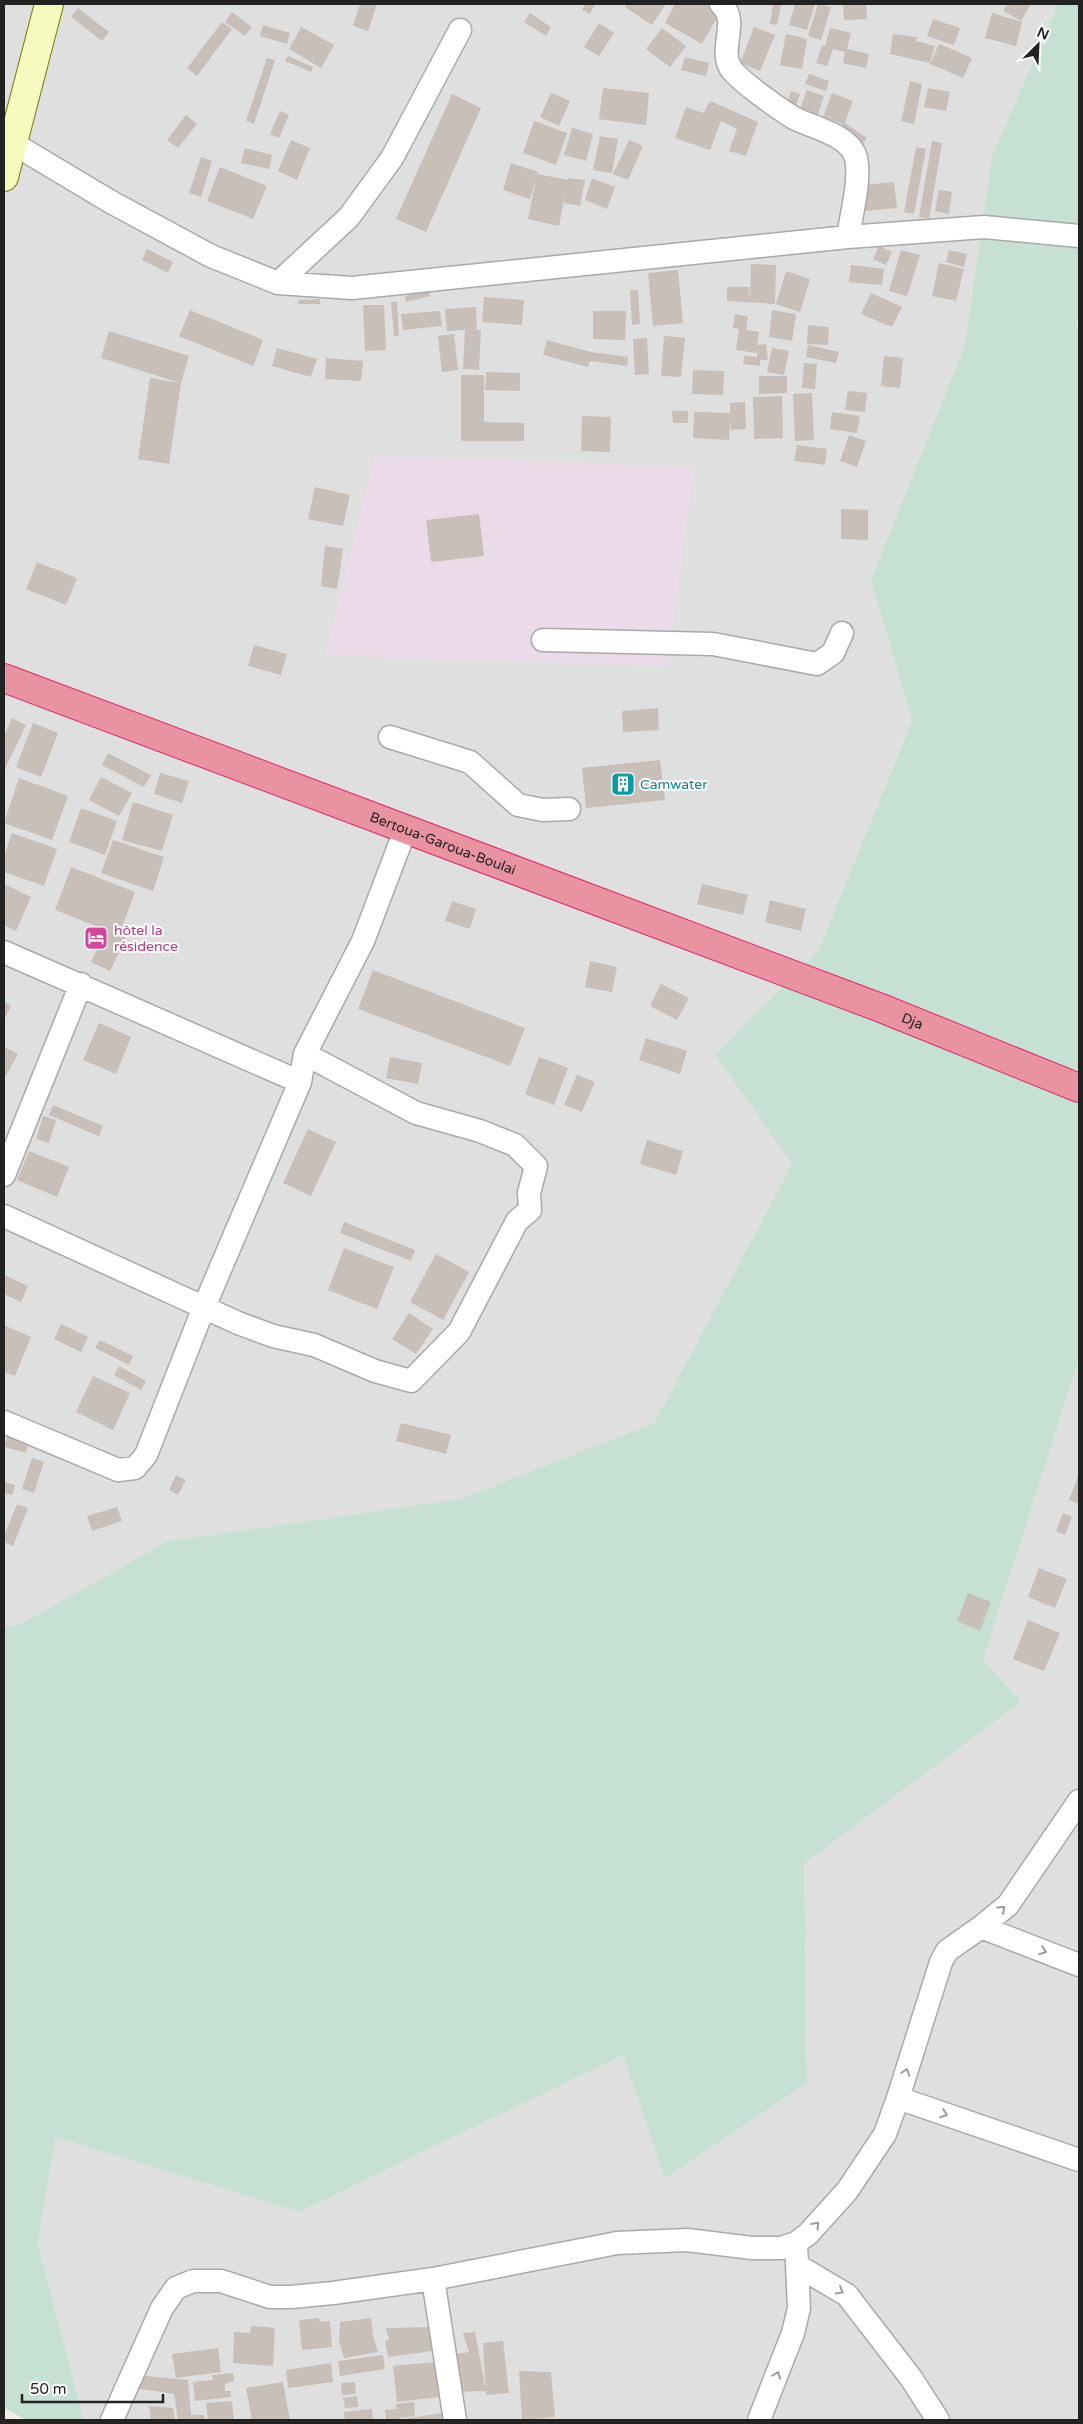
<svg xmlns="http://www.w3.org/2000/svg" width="1083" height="2424" font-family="'Varela Round',sans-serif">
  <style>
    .residential { fill: #e0dfdf }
    .industrial { fill: #ebdbe8 }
    .wetland { fill: #c6e0d4 }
    .building { fill: #c7bfb8 }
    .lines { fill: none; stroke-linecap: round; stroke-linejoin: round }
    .street-casing { stroke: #a9a9a9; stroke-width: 25 }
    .secondary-casing { stroke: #707d05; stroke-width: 30 }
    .highway-casing { stroke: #dc2a67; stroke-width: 30 }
    .street { stroke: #fff; stroke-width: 22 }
    .secondary { stroke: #f7fabf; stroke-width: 28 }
    .highway { stroke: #e892a2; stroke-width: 28 }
    .oneway { stroke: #9c9c9c }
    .labels { text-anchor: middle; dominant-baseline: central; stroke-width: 4; stroke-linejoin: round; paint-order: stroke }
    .culture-label { font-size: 14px; fill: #0d838f; stroke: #fff; text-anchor: start }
    .street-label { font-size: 14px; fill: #222; stroke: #fff }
    .hotel-label { font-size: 14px; fill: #b23c85; stroke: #fff; text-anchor: start }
  </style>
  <rect width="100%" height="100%" fill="#f2efe9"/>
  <path class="residential" d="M4 4H1058L992 156 965 345 871 580 912 719 819 949 715 1055 792 1164 654 1423 460 1499 168 1541 19 1625 4 1627Z
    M1079 1359V2420H84L38 2245 55 2137 299 2212 623 2055 807 2083 804 1864 1021 1702 983 1660Z"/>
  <path class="industrial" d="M375 456 694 467 667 666 326 655Z"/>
  <path class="wetland" d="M1058 4H1079V320L1076 322 1079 328V1359L983 1660 1021 1702 804 1864 807 2083 665 2178 623 2055 299 2212 55 2137 38 2245 84 2420H26L4 2408V1627L19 1625 168 1541 460 1499 654 1423 792 1164 715 1055 819 949 912 720 871 580 965 345 992 156Z"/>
  <path class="building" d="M360 4H377L368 31 353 26Z
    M585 4H595L590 14 582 10Z
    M627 4H666L652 25 625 7Z
    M675 4H705L720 12 702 44 665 23Z
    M773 4 781 5 777 25 770 24Z
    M795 4H815L807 30 789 25Z
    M818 4 831 7 821 40 808 36Z
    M843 4H866L867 19 844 20Z
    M1007 4H1031L1021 21 1003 11Z
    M78 8 109 32 102 41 71 17Z
    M232 12 252 27 245 36 225 22Z
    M530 13 551 27 546 36 524 22Z
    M992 13 1022 22 1016 46 985 38Z
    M933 19 960 28 954 45 927 36Z
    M222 22 232 29 197 76 187 68Z
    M599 23 614 33 599 56 584 47Z
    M263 25 290 33 287 44 260 36Z
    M301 27 334 45 321 68 289 49Z
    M754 27 775 35 760 71 740 63Z
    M662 28 686 46 670 67 646 49Z
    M830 28 851 33 847 49 869 54 866 68 843 63 845 52 833 49 827 66 816 63 822 45 825 46Z
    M786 34 807 39 802 69 780 65Z
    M893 34 917 37 916 41 935 46 930 63 890 54Z
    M939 44 972 58 963 78 930 64Z
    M288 56 313 67 311 72 285 61Z
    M685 57 709 63 706 76 681 70Z
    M267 58 275 60 254 124 246 121Z
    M809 74 829 81 826 91 805 84Z
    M910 81 922 84 914 124 901 121Z
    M603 88 649 93 646 125 599 119Z
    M928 88 950 92 946 111 924 107Z
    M807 90 824 96 817 117 799 111Z
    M791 91 800 94 795 109 786 106Z
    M551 93 570 101 559 126 540 117Z
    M832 93 853 101 844 125 823 117Z
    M452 94 481 108 426 232 396 219Z
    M710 101 758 122 746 156 729 151 737 129 721 121 710 150 675 138 686 107 704 113Z
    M280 111 289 115 279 138 270 134Z
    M186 115 197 124 178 148 167 140Z
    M534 121 567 133 556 165 523 153Z
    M845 123 867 138 862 145 840 130Z
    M572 128 593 134 586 161 564 155Z
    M600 136 618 139 612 173 593 170Z
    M291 140 310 148 297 180 278 171Z
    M629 140 643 146 628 180 613 174Z
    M932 141 942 143 929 219 919 217Z
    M916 147 926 149 914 214 904 212Z
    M245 148 272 155 269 169 241 163Z
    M201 157 212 161 201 197 189 193Z
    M511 163 538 172 530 199 503 190Z
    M220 167 267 186 253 219 207 201Z
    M537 174 568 180V178L585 180 580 206 564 203 565 194 559 226 528 219Z
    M592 178 615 187 607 209 585 200Z
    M894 182 897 208 866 211 863 185Z
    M939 190 952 192 949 214 935 211Z
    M879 246 892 252 886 265 873 259Z
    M147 249 173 262 168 273 142 260Z
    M901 250 920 255 907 296 889 291Z
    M949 250 967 254 964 267 946 262Z
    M939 263 964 269 956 301 932 296Z
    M751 264 776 265 775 304 727 301V287H749L750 298Z
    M851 265 884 269 882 285 849 282Z
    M678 270 683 323 653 326 648 273Z
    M786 271 810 279 800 312 776 304Z
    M630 290H638L640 324 632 325Z
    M429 291 430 296 406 302 405 296Z
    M871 293 902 307 892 327 861 314Z
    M484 297 524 300 522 325 482 322Z
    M320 299V304H299L298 300Z
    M391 302H397L399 336H394Z
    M363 305H384L386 350 365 351Z
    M476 307 477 330H472H481L479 370 463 369 465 330 447 331 445 309Z
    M190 310 263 340 253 366 179 336Z
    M772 310 796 314 792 341 769 337Z
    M440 311 442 326 403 330 401 314Z
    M593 311H626L625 340 593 339Z
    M735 314 748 317 746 330 759 332 757 345 766 344 768 360H760V366L743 364 744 356 757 357V349L756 353 736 350 739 329 733 328Z
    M808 325 829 327 828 345 807 344Z
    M109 331 189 356 181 383 169 464 138 459 150 378 180 383 101 358Z
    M454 334 458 370 442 372 438 336Z
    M664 336 685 338 681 377 661 376Z
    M647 338 649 374 635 375 633 339Z
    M547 340 591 352 628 357 627 366 590 361 588 367 543 355Z
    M808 345 839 352 836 363 806 357Z
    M277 348 317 359 311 377 272 366Z
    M772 348 789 351 784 375 767 372Z
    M884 356 903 358 900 388 881 386Z
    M326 358 363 361 361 381 325 379Z
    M804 363 817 364 815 389 802 388Z
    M693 370 724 371 723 395 692 394Z
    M486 372 520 373V391L485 390Z
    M461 375H484V422L524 423V441H461Z
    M759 376H787V393L759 394Z
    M848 391 867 393 865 412 845 410Z
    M812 393 814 440 795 441 793 394Z
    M782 396 783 438 754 439 753 397Z
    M745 402 746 429 731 430 730 420 729 440 693 438 694 412 730 413V403Z
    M672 411H688V423H673Z
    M832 412 860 416 857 433 830 429Z
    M582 416 611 417 610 452 581 451Z
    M849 435 866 441 857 467 840 461Z
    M797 445 827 449 825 465 794 461Z
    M315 487 350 495 343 526 308 519Z
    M841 509 868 510V540L841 539Z
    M479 514 484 556 431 562 426 520Z
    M325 546 343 549 337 589 321 586Z
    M37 562 77 578 66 605 26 589Z
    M254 645 287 654 281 675 248 666Z
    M658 708 659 730 623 732 622 711Z
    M12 718 26 725 4 771V736Z
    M33 723 58 733 41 777 16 767Z
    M108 753 151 775 144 787 102 765Z
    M660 760 665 800 586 808 582 768Z
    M160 773 189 781 182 803 154 794Z
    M101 777 132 793 119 816 89 800Z
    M19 778 68 796 52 840 4 823Z
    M133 802 173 815 162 851 122 840Z
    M81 808 117 821 105 855 69 842Z
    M12 833 57 849 44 886 4 872V856Z
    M113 840 164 857 153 891 101 873Z
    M71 867 135 892 119 935 126 938 110 971 91 962 106 930 55 910Z
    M4 884 31 897 16 931 4 925Z
    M702 884 748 895 743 915 697 904Z
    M770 900 806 909 801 931 765 922Z
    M452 901 476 909 470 929 445 921Z
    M590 961 617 967 612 992 585 987Z
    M373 970 525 1028 510 1066 358 1009Z
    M661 984 689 998 677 1020 650 1006Z
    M4 1002 11 1006 4 1020Z
    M99 1023 131 1037 116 1074 83 1060Z
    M646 1038 687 1051 680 1074 639 1060Z
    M4 1047 18 1054 6 1076 4 1075Z
    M390 1057 422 1063 418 1084 386 1078Z
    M539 1057 568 1068 554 1105 525 1094Z
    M577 1075 595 1082 582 1112 564 1105Z
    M53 1105 103 1126 99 1136 49 1115Z
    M43 1116 56 1120 49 1143 36 1139Z
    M308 1129 336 1142 311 1196 283 1183Z
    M647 1140 683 1151 676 1175 640 1164Z
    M29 1151 69 1167 57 1197 17 1180Z
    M344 1222 415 1250 411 1261 340 1233Z
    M344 1248 394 1267 377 1309 328 1290Z
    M436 1254 469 1272 443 1320 410 1302Z
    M4 1275 28 1286 21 1302 4 1294Z
    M409 1313 433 1329 416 1354 392 1339Z
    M61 1324 88 1337 81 1352 54 1339Z
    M4 1325 31 1337 15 1376 4 1372Z
    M100 1340 133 1356 129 1365 95 1348Z
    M119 1366 146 1381 141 1390 114 1375Z
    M93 1376 130 1393 113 1430 76 1412Z
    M401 1423 451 1435 446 1454 396 1441Z
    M8 1434 29 1440 26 1453 4 1447Z
    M32 1458 44 1462 34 1493 22 1489Z
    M1079 1474V1504L1069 1500Z
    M176 1475 186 1480 178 1495 169 1490Z
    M4 1482 15 1485 12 1495 4 1493Z
    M17 1504 28 1508 13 1546 4 1542V1536Z
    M117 1507 122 1521 92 1531 87 1516Z
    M1063 1513 1072 1517 1065 1535 1056 1531Z
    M1039 1568 1067 1579 1055 1608 1028 1597Z
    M968 1593 991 1602 980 1631 957 1621Z
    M1028 1620 1060 1633 1044 1671 1013 1659Z
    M319 2318 320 2322 330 2321 332 2347 302 2350 299 2320Z
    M371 2318 373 2335 378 2352 344 2358 339 2341 340 2322Z
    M251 2326 275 2328 273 2366 233 2363 234 2332 250 2333Z
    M435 2327 439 2350 388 2357 385 2341 389 2340 386 2328Z
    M475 2332 486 2391 451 2392 457 2354 469 2352 463 2333Z
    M503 2341 509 2393 486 2395 483 2343Z
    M218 2348 221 2372 176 2378 172 2354Z
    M383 2355 385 2369 340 2376 338 2361Z
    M436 2362 440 2397 397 2402 393 2366Z
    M331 2363 333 2382 288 2388 286 2370Z
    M519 2371 551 2372 555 2417 522 2420Z
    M233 2373 234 2381 225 2384V2391H230L231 2397 195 2401 193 2382 213 2380 212 2375Z
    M135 2375 188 2380 191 2415H204L205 2420H178L174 2394 135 2388Z
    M283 2382 290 2420H252L246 2388Z
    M355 2382 356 2394 342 2395 341 2383Z
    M357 2396 358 2407 345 2408 343 2398Z
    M232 2401 234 2420H208L206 2403Z
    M414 2402 415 2416 400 2418V2420H386L385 2410 396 2409V2404Z
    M149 2406 173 2408 175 2420H151Z
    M372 2409 373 2420H345L344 2412Z
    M442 2413 443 2420H404V2419Z"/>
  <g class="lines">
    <g class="street-casing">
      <path id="street" d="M721 4C740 21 718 49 731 69 741 82 779 109 794 118 813 128 850 135 856 158 861 179 851 216 848 237
        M4 138 111 202 211 256 278 283 352 288 848 237 984 227 1079 236
        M278 283 349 217 392 158 460 30
        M543 640 713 644 817 664 833 653 842 633
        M390 737 470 762 518 805 543 810 569 809
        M4 952 300 1082 305 1054 363 941 406 828
        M4 1175 81 984
        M4 1216 238 1323 273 1336 314 1345 375 1371 411 1381 459 1332 517 1221 530 1210 529 1193 536 1166 515 1145 480 1131 416 1113 305 1054
        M4 1422 118 1470 135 1468 146 1455 204 1307 300 1082
        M981 1927 1079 1965
        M898 2098 1079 2160
        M798 2266 847 2295 911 2378 938 2420
        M433 2279 455 2420
        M112 2420 162 2308 176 2288 193 2281H221L270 2297H291L333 2293 433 2279 617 2243 687 2240 752 2248H781L796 2243
        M759 2420 793 2333 799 2308 796 2243 808 2234 847 2191 885 2134 898 2098 941 1962 947 1951 981 1927 1008 1905 1079 1801"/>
    </g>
    <g class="secondary-casing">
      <path id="secondary" d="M4 177 49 4"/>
    </g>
    <g class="highway-casing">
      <g id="highway">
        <path id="s1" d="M4 678 881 1008 1079 1088"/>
      </g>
    </g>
    <use href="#street" class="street"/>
    <use href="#secondary" class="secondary"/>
    <use href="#highway" class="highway"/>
  </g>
  <defs><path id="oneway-chevron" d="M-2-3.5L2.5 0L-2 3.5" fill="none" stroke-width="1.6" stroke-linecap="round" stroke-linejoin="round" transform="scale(1.25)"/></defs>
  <g class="oneway">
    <use href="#oneway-chevron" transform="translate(1002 1909) rotate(-42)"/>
    <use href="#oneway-chevron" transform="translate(1043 1951) rotate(21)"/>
    <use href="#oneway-chevron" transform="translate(906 2072) rotate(-72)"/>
    <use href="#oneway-chevron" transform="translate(944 2114) rotate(20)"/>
    <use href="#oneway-chevron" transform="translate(816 2225) rotate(-48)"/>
    <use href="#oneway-chevron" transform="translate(840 2291) rotate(31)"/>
    <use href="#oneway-chevron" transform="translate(777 2375) rotate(-69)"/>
  </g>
  <defs>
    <g id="building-square" transform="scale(1.25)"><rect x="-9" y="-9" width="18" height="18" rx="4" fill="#0f9aa8" stroke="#fff"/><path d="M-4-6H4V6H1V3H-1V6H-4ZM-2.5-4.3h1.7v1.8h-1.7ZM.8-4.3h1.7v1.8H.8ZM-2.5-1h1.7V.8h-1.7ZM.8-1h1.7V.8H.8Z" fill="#fff"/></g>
    <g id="hotel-square" transform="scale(1.25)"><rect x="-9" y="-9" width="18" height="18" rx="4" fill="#d1479c" stroke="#fff"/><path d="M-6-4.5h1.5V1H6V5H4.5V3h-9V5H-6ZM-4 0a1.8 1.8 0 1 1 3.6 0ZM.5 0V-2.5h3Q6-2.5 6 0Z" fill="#fff"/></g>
  </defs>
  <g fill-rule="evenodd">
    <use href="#building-square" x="623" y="784"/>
    <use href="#hotel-square" x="96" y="938"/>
  </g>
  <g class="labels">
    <g class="culture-label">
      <text x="640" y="784">Camwater</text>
    </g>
    <g class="street-label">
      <text stroke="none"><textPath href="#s1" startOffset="469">Bertoua-Garoua-Boulai</textPath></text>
      <text stroke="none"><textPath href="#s1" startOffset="971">Dja</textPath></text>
    </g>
    <g class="hotel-label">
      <text x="114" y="930">hôtel la<tspan x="114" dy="16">résidence</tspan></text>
    </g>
  </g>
  <rect width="1083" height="2424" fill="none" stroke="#222222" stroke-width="10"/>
  <g transform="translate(1038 45) rotate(24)" stroke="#ffffff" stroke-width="4" paint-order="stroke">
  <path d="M0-4L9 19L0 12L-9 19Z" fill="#222222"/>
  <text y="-8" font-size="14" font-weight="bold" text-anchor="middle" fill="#222222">N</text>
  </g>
  <path d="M22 2394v8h141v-8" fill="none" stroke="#222222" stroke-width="2.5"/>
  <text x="30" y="2394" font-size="15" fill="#222222" stroke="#ffffff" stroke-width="4" paint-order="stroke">50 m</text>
</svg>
